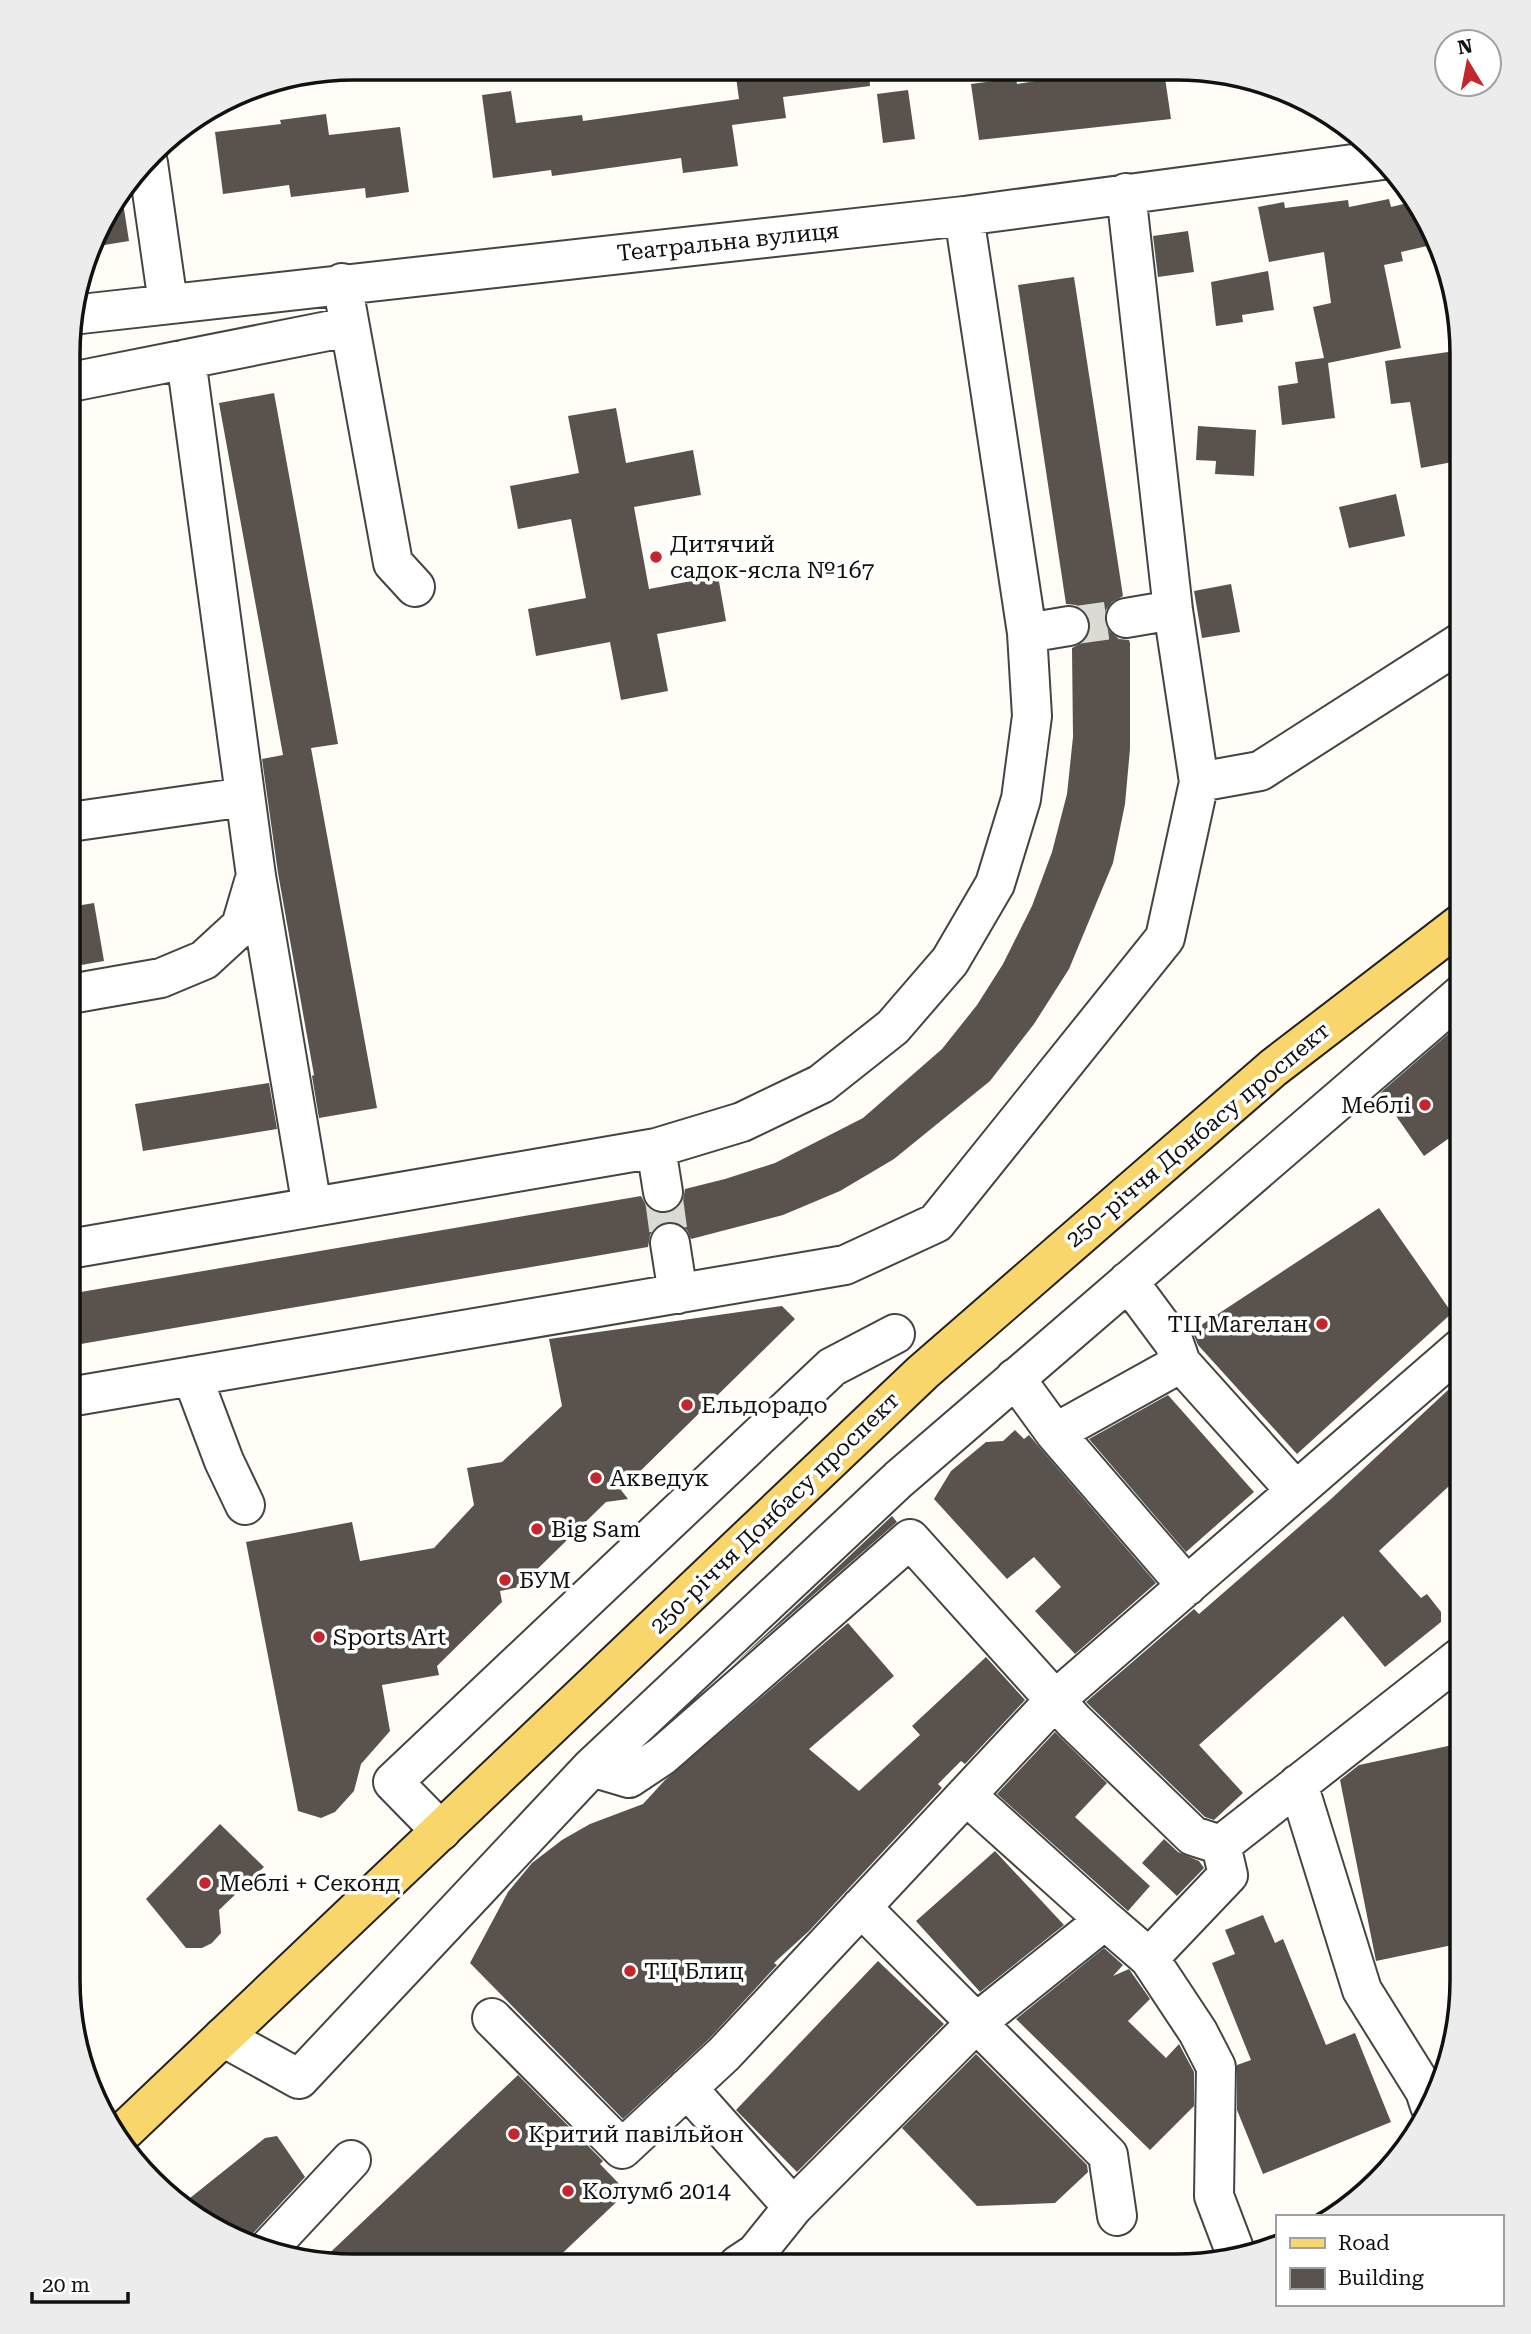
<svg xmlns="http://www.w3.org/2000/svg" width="1531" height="2334" font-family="'Roboto Serif',serif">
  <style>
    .building { fill: #5a524d }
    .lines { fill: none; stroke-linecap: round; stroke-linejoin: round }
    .minor-tunnel { stroke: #dbdad3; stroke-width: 38; stroke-dasharray: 38 19; stroke-linecap: butt }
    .minor-casing { stroke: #444; stroke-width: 42 }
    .major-casing { stroke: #222; stroke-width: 42 }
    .minor { stroke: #fff; stroke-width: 38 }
    .major { stroke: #f9d66b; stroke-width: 38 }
    .poi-dot { fill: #c4262e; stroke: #fff; stroke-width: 2.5 }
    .labels { text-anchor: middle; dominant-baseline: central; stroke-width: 7; stroke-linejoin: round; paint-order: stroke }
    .street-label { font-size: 23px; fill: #111; stroke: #fff }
    .poi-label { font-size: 23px; fill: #111; stroke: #fff; text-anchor: start }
    .rim { fill: none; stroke: #111; stroke-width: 3.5 }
  </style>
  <rect width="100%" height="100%" fill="#fffdf5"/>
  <path class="building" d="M790 70H869L870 86 783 97 786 118 732 125 738 166 683 173 681 158 552 176 551 170 493 178 482 95 511 91 516 123 582 115 583 121 739 99 736 77Z
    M1106 70 1164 71 1171 119 979 140 971 84 1016 78 1017 84Z
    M908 90 915 139 883 143 877 94Z
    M326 114 329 135 400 127 409 192 366 198 365 188 291 197 289 185 223 194 215 132 281 124 280 120Z
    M122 196 129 241 92 247 98 228Z
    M1389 199 1391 207 1416 201 1440 243 1401 252 1403 261 1384 265 1401 348 1328 363 1335 418 1282 425 1278 386 1298 383 1295 362 1324 358 1313 307 1331 303 1324 252 1269 262 1258 207 1284 202 1285 208 1348 200 1349 207Z
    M1188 231 1194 272 1158 277 1153 236Z
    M1268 271 1274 310 1242 315 1243 322 1216 326 1211 282Z
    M1074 277 1123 596 1112 602 1106 610 1104 621 1110 632 1119 639 1129 640 1130 643V749L1125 804 1113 863 1069 969 1034 1024 990 1081 894 1159 840 1191 783 1215 691 1239 687 1230 678 1223 666 1222 656 1226 650 1235 648 1247 69 1346V1294L641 1196 646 1205 655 1212 667 1213 676 1209 683 1200 685 1189 725 1179 775 1163 863 1118 942 1049 977 1005 1003 964 1032 906 1052 852 1067 794 1073 737 1072 648 1083 642 1089 634 1091 623 1085 612 1076 605 1066 604 1018 285Z
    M1462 350 1463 460 1421 468 1410 402 1391 404 1385 361Z
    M274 393 338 744 311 748 377 1108 319 1118 312 1076 314 1075 278 873 262 759 283 755 219 403Z
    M616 408 626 463 693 450 701 495 634 507 649 589 718 576 726 621 657 634 668 691 621 700 610 642 536 656 528 609 586 598 571 519 518 529 510 486 579 473 568 416Z
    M1198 426 1256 430 1254 476 1215 474 1216 461 1196 460Z
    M1396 494 1405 536 1349 548 1339 507Z
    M1231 584 1240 632 1202 638 1194 591Z
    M94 903 104 961 70 967V907Z
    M1462 1022V1129L1424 1156 1380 1093Z
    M269 1083 277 1129 143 1151 135 1104Z
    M1379 1208 1452 1313 1297 1454 1198 1345 1192 1331Z
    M782 1306 795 1319 621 1490 628 1499 606 1502 519 1587 500 1591 502 1602 437 1666 439 1675 382 1685 390 1731 361 1764 354 1791 335 1812 321 1818 298 1811 246 1542 352 1522 360 1561 434 1548 474 1505 467 1468 502 1462 562 1406 549 1339Z
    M1462 1377V1474L1379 1551 1421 1598 1427 1594 1441 1612V1622L1385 1667 1343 1616 1199 1745 1243 1793 1214 1820 1205 1817 1086 1702 1194 1609 1199 1614 1331 1499Z
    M1168 1395 1254 1492 1186 1552 1089 1439Z
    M1015 1430 1024 1439 1029 1435 1156 1583 1075 1654 1035 1611 1061 1587 1034 1557 1007 1579 934 1499 951 1471 986 1442 1003 1441Z
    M892 1516 897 1522 732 1666Z
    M848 1623 894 1676 809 1749 859 1791 920 1735 912 1726 986 1657 1025 1700 965 1764 961 1761 938 1784 942 1788 809 1931 774 1963 777 1965 709 2039 623 2119 470 1963 508 1892 532 1863 562 1840 590 1824 643 1804 665 1780Z
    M1055 1732 1107 1783 1075 1817 1150 1886 1128 1911 997 1794Z
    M1462 1743V1943L1376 1961 1340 1780 1359 1765Z
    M220 1824 264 1867 219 1910 221 1933 212 1943 202 1948H186L146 1899Z
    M1164 1839 1178 1852 1199 1861 1204 1868 1177 1896 1142 1863Z
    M995 1851 1064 1925 980 1992 916 1921Z
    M1263 1915 1275 1943 1283 1939 1326 2045 1355 2033 1391 2122 1263 2174 1237 2110V2065L1251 2060 1212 1963 1235 1954 1225 1930Z
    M1104 1948 1123 1965 1113 1976 1129 1969 1150 1999 1128 2021 1166 2058 1179 2044 1194 2072V2106L1150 2150 1016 2019Z
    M878 1961 944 2024 797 2172 736 2110Z
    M976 2054 1087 2165 1088 2172 1055 2203 977 2206 902 2128Z
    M518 2075 603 2161 600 2164 627 2192 551 2264 319 2263Z
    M277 2136 305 2177 244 2243 180 2206 265 2138Z"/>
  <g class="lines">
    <path class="minor-tunnel" d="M1069 626 1126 618
      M663 1192 670 1243"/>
    <g class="minor-casing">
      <path id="minor" d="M148 163 168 303
        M342 283 393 563 415 587
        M72 315 964 216 1383 160
        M186 359 256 876 312 1207
        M71 382 348 327
        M1126 618 1173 610
        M1027 633 1069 626
        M1199 782 1260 771 1463 641
        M70 822 245 797
        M70 994 161 978 204 960 241 926 254 882
        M656 1148 663 1192
        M670 1243 678 1294
        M69 1249 656 1148 742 1122 821 1084 893 1027 950 961 995 884 1021 799 1032 716 1027 633 964 216
        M1128 1281 1174 1343 1181 1363
        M192 1376 224 1461 245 1505
        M1015 1378 1055 1433
        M69 1397 845 1265 936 1223 1165 938 1199 782 1173 610 1126 193
        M1187 1586 1055 1433 1181 1363 1296 1491
        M592 1767 629 1778 662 1756 910 1539 1074 1721 1193 1836 1221 1845 1462 1656
        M1298 1784 1362 1990 1425 2091 1430 2106
        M441 1831 393 1782 832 1367 895 1334
        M861 1907 1108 2155 1117 2216
        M1105 1920 1149 1958 1228 1875 1221 1845
        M1149 1958 1198 2032 1216 2067 1214 2196 1236 2254
        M492 2018 622 2149 724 2054 1055 1700 1462 1347
        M223 2037 299 2079 592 1767 899 1479 1462 994
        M687 2088 793 2207 976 2023 1105 1920 966 1795
        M267 2250 351 2160
        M738 2265 756 2253 793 2207"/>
    </g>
    <g class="major-casing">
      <path id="major" d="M118 2137 923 1372 1273 1068 1463 922"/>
    </g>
    <use href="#minor" class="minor"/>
    <use href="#major" class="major"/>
  </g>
  <g class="poi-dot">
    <circle cx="656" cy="557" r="7"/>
    <circle cx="1425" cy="1105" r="7"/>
    <circle cx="1322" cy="1324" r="7"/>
    <circle cx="687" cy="1405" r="7"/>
    <circle cx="596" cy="1478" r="7"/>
    <circle cx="537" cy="1529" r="7"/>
    <circle cx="505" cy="1580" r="7"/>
    <circle cx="319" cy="1637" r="7"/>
    <circle cx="205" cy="1883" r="7"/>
    <circle cx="630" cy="1971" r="7"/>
    <circle cx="514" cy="2134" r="7"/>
    <circle cx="568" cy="2191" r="7"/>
  </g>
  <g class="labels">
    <g class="street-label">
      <text transform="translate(728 242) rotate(-6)">Театральна вулиця</text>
      <text transform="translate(1198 1135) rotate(-40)">250-річчя Донбасу проспект</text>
      <text transform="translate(775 1513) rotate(-44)">250-річчя Донбасу проспект</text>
    </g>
    <g class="poi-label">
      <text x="670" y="544">Дитячий<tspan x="670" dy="26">садок-ясла №167</tspan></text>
      <text x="1411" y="1105" text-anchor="end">Меблі</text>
      <text x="1308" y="1324" text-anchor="end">ТЦ Магелан</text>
      <text x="701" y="1405">Ельдорадо</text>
      <text x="610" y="1478">Акведук</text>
      <text x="551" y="1529">Big Sam</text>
      <text x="519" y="1580">БУМ</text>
      <text x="333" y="1637">Sports Art</text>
      <text x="219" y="1883">Меблі + Секонд</text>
      <text x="644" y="1971">ТЦ Блиц</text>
      <text x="528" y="2134">Критий павільйон</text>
      <text x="582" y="2191">Колумб 2014</text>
    </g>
  </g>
  <path d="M0 0H1531V2334H0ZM354 80H1176A274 274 0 0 1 1450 354V1980A274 274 0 0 1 1176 2254H354A274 274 0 0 1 80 1980V354A274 274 0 0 1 354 80Z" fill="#ececec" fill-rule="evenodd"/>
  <path class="rim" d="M354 80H1176A274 274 0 0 1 1450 354V1980A274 274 0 0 1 1176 2254H354A274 274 0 0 1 80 1980V354A274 274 0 0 1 354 80Z"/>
  <rect x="1276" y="2215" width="228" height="91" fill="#ffffff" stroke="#a0a0a0" stroke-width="2"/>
  <rect x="1290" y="2238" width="35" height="10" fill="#f9d66b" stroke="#a0a0a0" stroke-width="2"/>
  <text x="1338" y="2250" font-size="21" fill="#111111">Road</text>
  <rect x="1290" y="2268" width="35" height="21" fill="#5a524d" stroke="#a0a0a0" stroke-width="2"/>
  <text x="1338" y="2285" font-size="21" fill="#111111">Building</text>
  <g transform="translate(1468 63) rotate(350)"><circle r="33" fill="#ffffff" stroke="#a0a0a0" stroke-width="2"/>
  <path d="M0-5L12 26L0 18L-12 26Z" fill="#c4262e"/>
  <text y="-10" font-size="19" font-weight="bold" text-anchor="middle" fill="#111111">N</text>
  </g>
  <path d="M32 2292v10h96v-10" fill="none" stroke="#111111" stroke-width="3.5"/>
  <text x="42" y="2292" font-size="21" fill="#111111" stroke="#ffffff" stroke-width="5" paint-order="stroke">20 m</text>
</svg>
